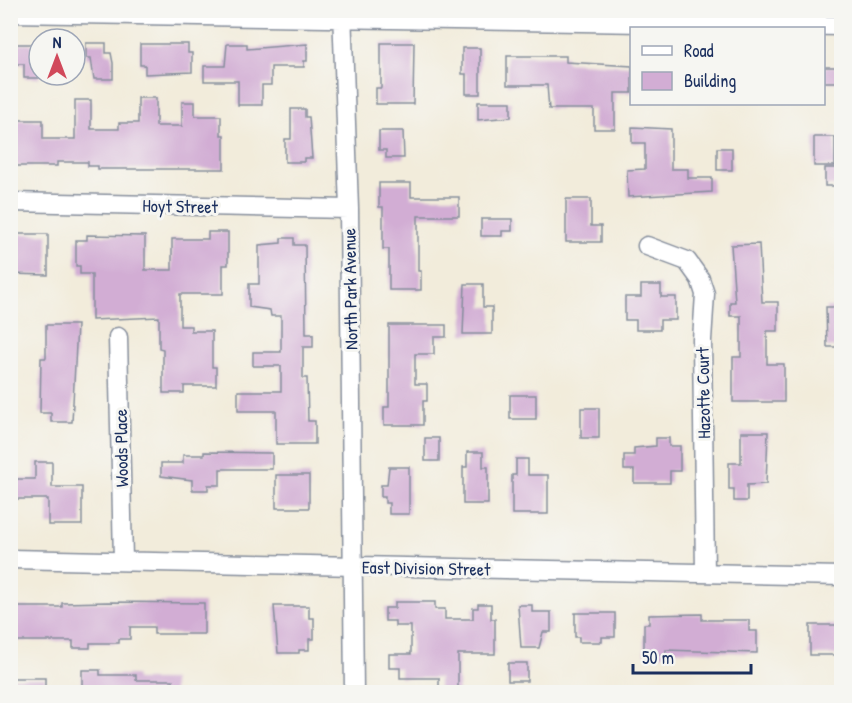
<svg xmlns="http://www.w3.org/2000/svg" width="852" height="703" font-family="'Patrick Hand',sans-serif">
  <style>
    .building { fill: #d2add4 }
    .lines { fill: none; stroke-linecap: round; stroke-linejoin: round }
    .minor-casing { stroke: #868e9c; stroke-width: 21 }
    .minor { stroke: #fff; stroke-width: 18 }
    .labels { text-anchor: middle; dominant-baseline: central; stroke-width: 6; stroke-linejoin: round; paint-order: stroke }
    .street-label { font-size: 18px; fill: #1b2f5e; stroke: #f6f6f2 }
  </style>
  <rect width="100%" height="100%" fill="#f6f6f2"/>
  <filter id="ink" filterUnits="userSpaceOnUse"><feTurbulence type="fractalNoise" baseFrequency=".0167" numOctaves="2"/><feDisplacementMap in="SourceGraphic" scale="12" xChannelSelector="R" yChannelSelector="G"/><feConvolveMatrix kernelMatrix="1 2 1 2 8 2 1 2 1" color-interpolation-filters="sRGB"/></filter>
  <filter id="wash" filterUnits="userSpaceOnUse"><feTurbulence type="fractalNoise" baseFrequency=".008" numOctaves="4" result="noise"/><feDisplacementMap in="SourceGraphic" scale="24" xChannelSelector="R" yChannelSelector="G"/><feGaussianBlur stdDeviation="1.35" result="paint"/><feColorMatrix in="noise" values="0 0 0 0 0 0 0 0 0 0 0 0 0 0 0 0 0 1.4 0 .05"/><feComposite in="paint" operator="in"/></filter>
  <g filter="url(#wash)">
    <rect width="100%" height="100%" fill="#f2ecdb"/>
    <g id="blocks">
      <path class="building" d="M86 43H106V53H111L113 63V79H94L91 58H86Z
        M381 43H414L413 104H376V88H381Z
        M10 44H39V78H24V64H10Z
        M140 44H188V53H192V72L145 74V65H140Z
        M227 44H247V49L307 44V61H304V67H271V85H262V105H238V81H204V66H225Z
        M462 48H480V94H466V74H462Z
        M507 56H566V62L632 66V93H615V129H594V109H549L547 85H507Z
        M824 67H842V82H824Z
        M138 98H156V126H182V102H195V116H221V135H224V169H98V166H88V162H57V166H10V120H43V139H75V100H91V129H119V123H138Z
        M478 102H511V117L478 120Z
        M291 109H305V117H309L312 158H304V162H285V139H291Z
        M632 127 671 129V169H688V178H712V192L628 197 627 170 645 169V143H632Z
        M379 131H403L404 158H386V150H379Z
        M814 137H835V166H814Z
        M717 148H732V170H717Z
        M825 168H842V186H825Z
        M379 183H411V197H459V216H418V271H421V290H389V249H383V207H379Z
        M566 199H591V226H601V242H566Z
        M481 219H512V231H502V236H481Z
        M208 232H228V265H223V294H180V326H191V331H212V367H216V386H184V393H163V349L159 348V317L92 320V274H80V266H76V240H87V235L145 236V270H172V239H208Z
        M10 234H48V275L10 274Z
        M281 238H294V245H305L306 334H313V347H303V378H307L308 421H315V444H276V411H238V391H281V366H253V352H281V316H271L270 310 249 307V284H259V245L281 243Z
        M759 244 762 302H778V331H767V364H784V402H733V357H741V316H730V302H735L731 245Z
        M465 284H483V307H492V334H463Z
        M641 285H661V297H676V320H660V330H636V320H625V297H641Z
        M826 307H842V347H827Z
        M46 325H77L72 422H51V413H40L41 358H46Z
        M389 325H446V337H434V354H415V384H427V401H423V425H384V407H389Z
        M510 395H536V419H510Z
        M581 408H599V438H581Z
        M741 432H768L766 484 747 485V501H734V489H729V463H741Z
        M425 438H439V461H425Z
        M656 438H669V446H680V471H670V483H634V470H624V455H634V448L656 446Z
        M204 452 272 453V469H220V485H208V490H192V480L161 476V463H183V455H204Z
        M467 452H483V467H488V504H463V467H467Z
        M516 459H528V475H548V514H512V475H516Z
        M35 462H52V487H82V525H48V499H10V479H35Z
        M389 467H409V514H389V503H385V497H381V485H387Z
        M276 475H309V508H276Z
        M108 602 204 603V634H154V627H130V639H119V643H90V648H73V641H10V607H62V603Z
        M395 602H435V609H445V619H473V608H478V604H491V619H495V654H458V693H439V678H400V668H389V654H411V626H395V621H385V608H395Z
        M518 605H532V612H551V632H543L539 648H521Z
        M274 606H309V618H314V639H309V650H299V653H278Z
        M575 613H615V637H602V642H579V637H575Z
        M702 614V620H749V631H757V653L666 650V655L644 654V624H649V615Z
        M810 625H838V655H810Z
        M508 663H527V681H508Z
        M82 670H100V675H136V680H173V693L90 691V687H82Z
        M10 678H45V693H10Z"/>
    </g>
  </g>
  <g filter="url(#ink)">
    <use href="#blocks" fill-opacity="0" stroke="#868e9c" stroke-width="1.5"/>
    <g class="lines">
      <g class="minor-casing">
        <path id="minor" d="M342 10 349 209 354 692
          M10 13 842 26
          M10 202 349 209
          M647 246 687 261 700 279 705 294 702 340 705 573
          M118 337 123 560
          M10 559 842 576"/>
      </g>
      <use href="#minor" class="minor"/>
    </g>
  </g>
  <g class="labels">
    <g class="street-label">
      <text transform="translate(180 206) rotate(1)">Hoyt Street</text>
      <text transform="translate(350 289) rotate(-91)">North Park Avenue</text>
      <text transform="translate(703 393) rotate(-91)">Hazotte Court</text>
      <text transform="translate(121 448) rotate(-91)">Woods Place</text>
      <text transform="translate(426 568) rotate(1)">East Division Street</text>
    </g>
  </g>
  <rect width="852" height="703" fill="none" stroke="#f6f6f2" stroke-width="36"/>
  <rect x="630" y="27" width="195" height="78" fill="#f6f6f2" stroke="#9ea6b7" stroke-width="1.5"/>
  <rect x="642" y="46" width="30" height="9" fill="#ffffff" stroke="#9ea6b7" stroke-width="1.5"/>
  <text x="684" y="57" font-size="18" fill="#1b2f5e">Road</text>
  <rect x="642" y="72" width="30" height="18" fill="#d2add4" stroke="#9ea6b7" stroke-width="1.5"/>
  <text x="684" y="87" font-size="18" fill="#1b2f5e">Building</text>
  <g transform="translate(57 57)"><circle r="28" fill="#f6f6f2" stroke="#9ea6b7" stroke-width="1.5"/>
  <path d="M0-4.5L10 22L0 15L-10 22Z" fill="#d1495b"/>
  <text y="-9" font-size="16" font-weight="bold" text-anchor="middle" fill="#1b2f5e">N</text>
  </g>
  <path d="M633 664v9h118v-9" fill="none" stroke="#1b2f5e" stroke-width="3"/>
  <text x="642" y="664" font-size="18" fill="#1b2f5e" stroke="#f6f6f2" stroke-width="4.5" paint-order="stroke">50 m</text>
</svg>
